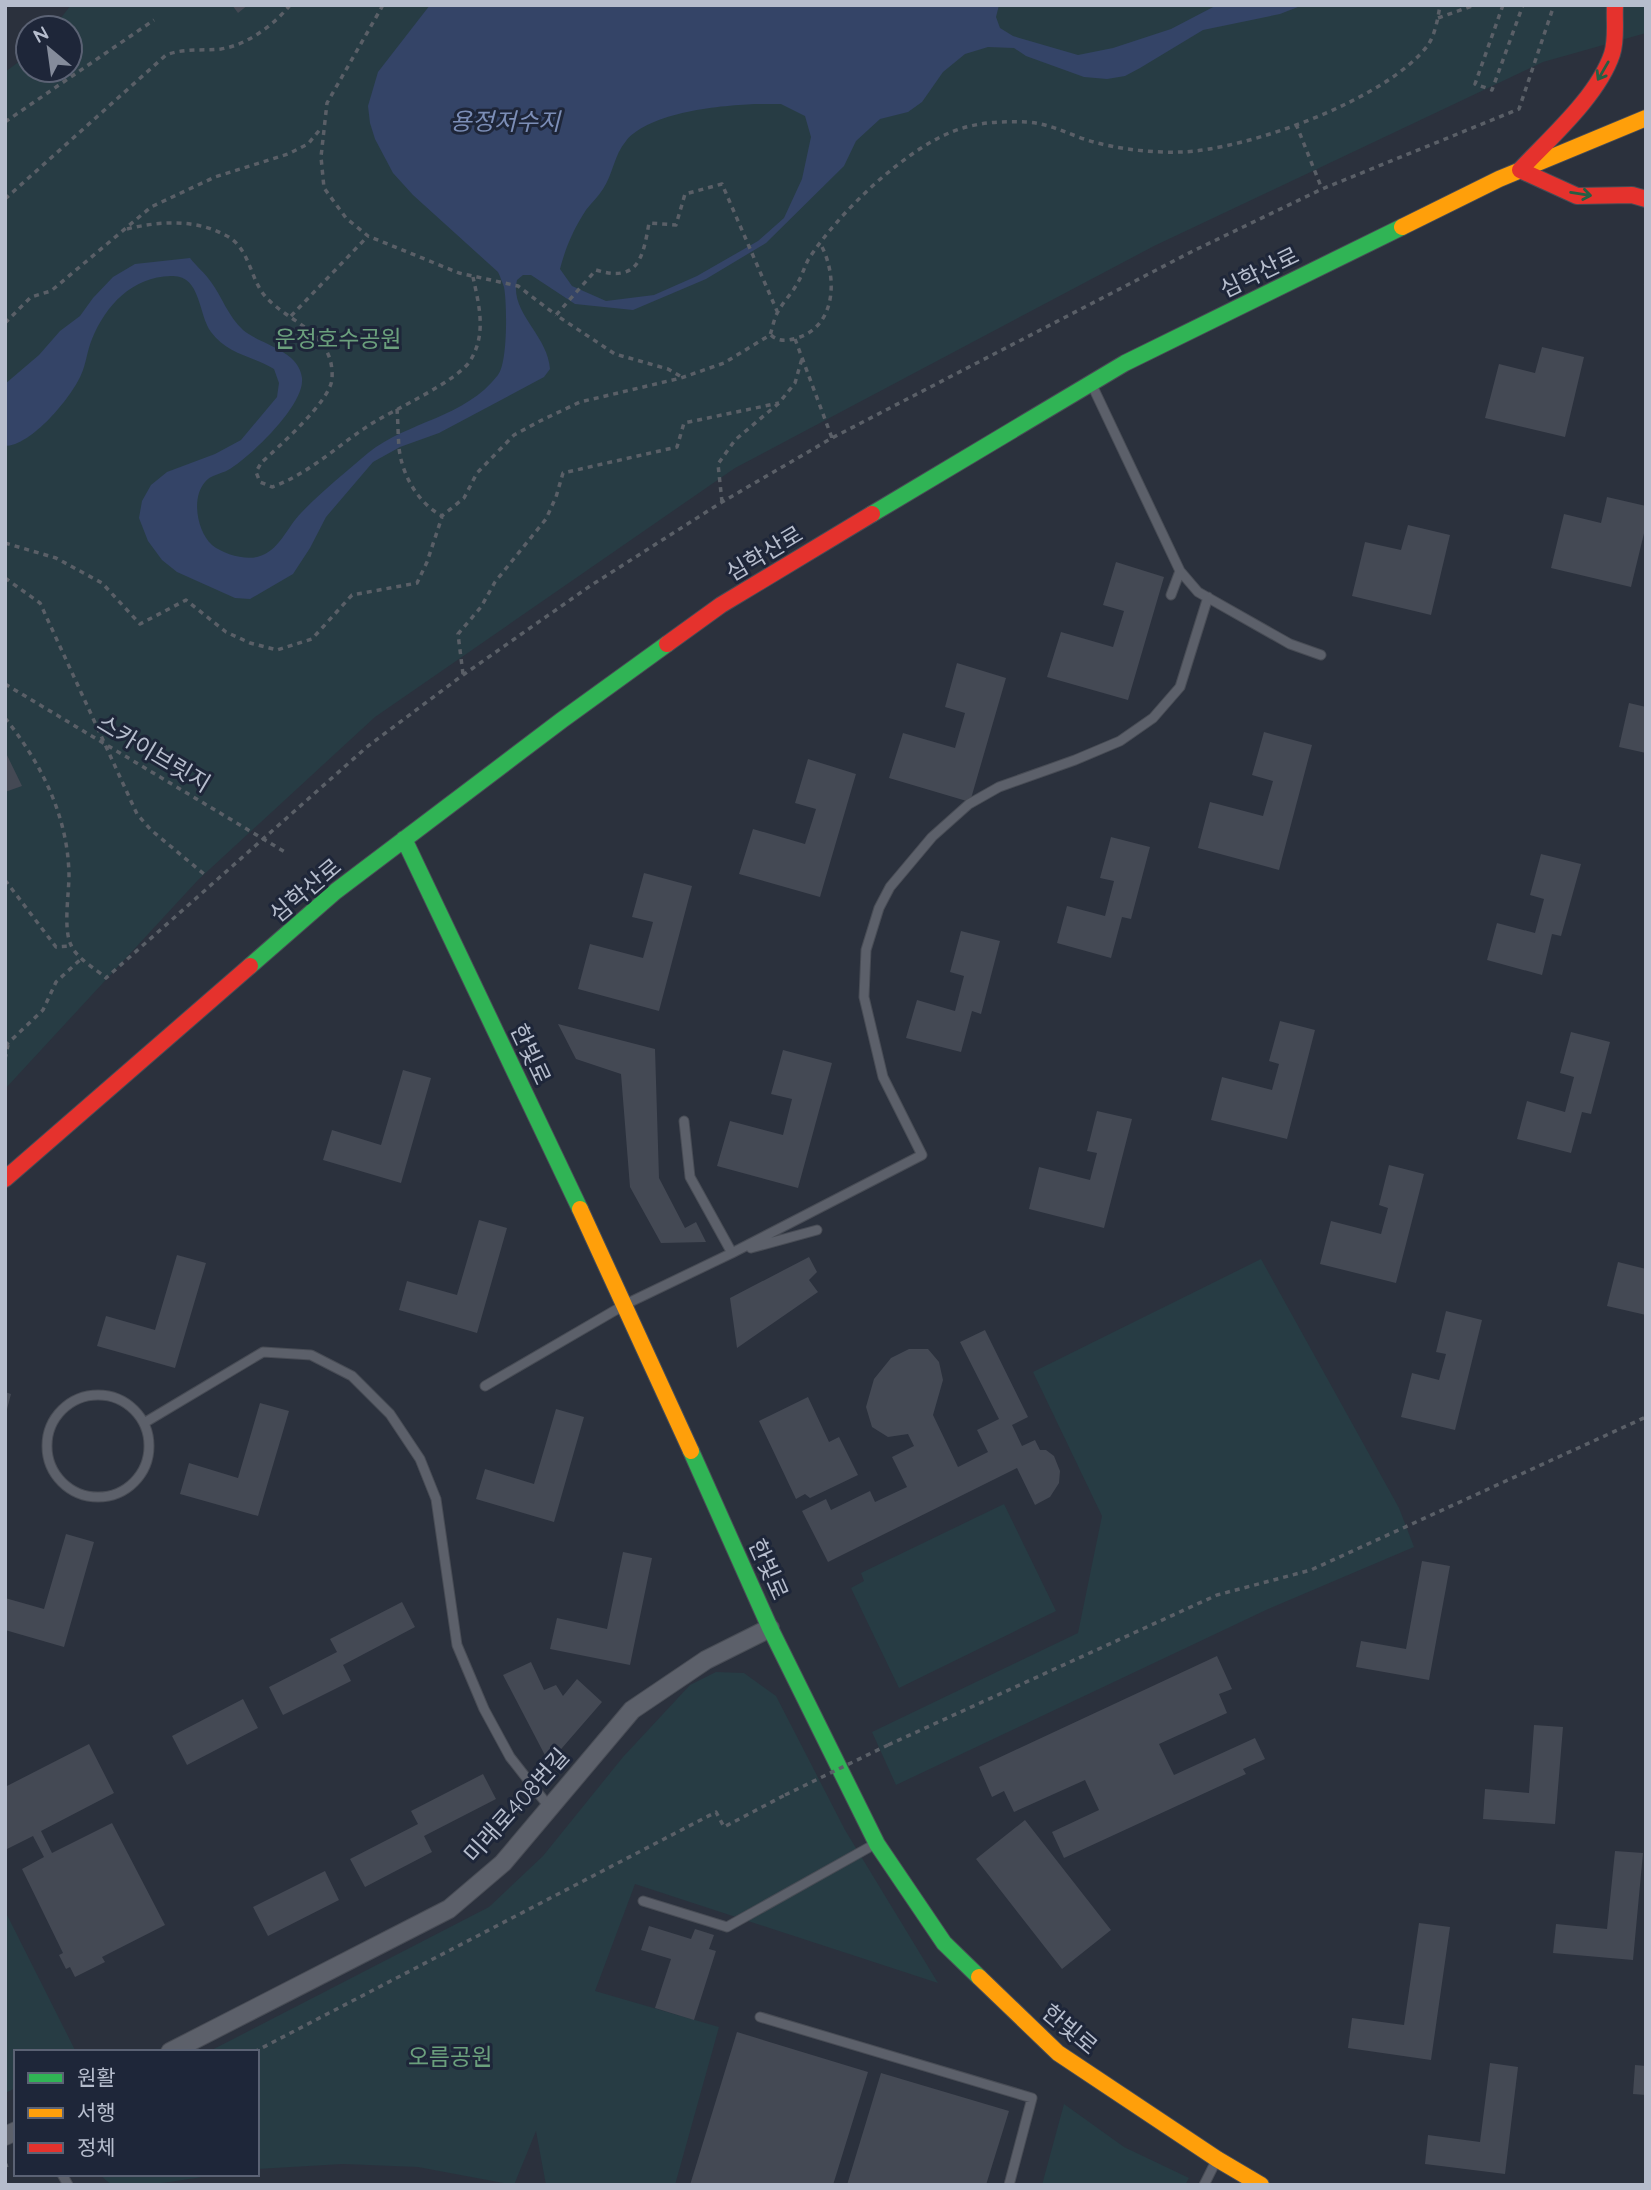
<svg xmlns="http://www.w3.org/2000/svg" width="1651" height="2190" font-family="Quicksand,'Noto Sans KR',sans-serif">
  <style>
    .green { fill: #273c44 }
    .water { fill: #344467; fill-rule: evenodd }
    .building { fill: #444954 }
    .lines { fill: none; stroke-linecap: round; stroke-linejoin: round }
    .lane-casing { stroke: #484c55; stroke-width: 11 }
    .street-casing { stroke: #484c55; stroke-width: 20 }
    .fast-casing { stroke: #484c55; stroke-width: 18 }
    .slow-casing { stroke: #484c55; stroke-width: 18 }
    .jam-casing { stroke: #484c55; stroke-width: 18 }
    .path { stroke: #5a5f67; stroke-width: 3.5; stroke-dasharray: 5 5; stroke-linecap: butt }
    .lane { stroke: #5c606a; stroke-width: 9 }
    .street { stroke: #5c606a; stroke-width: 18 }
    .fast { stroke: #30b455; stroke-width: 16 }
    .slow { stroke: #ff9f0a; stroke-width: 16 }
    .jam { stroke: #e5322d; stroke-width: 16 }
    .path-bridge { stroke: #5a5f67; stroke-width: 3.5; stroke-dasharray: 5 5; stroke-linecap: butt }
    .oneway { stroke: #255f44 }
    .labels { text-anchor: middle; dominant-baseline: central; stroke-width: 6; stroke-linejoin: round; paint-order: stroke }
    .street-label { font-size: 23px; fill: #b6bdcd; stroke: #1e2639 }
    .park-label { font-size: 23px; fill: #6ba07d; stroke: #1e2639 }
    .water-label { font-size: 24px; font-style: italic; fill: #7c8eb7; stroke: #1e2639 }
  </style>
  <rect width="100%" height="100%" fill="#2b313d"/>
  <path class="green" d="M71 5H1646V33L1543 62 1154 246 735 468 375 717 198 880 5 1089V72L28 55V70H70V28H53Z
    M1261 1259 1399 1508 1414 1547 1266 1610 896 1785 872 1732 1078 1633 1102 1516 1033 1372Z
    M1004 1504 1056 1611 899 1688 851 1588 864 1581 861 1573Z
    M716 1672 744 1673 776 1696 845 1830 938 1983 635 1884 595 1991 719 2027 675 2185H546L536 2131 514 2185 418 2167 343 2164 257 2169V2052H208L489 1907 543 1856 623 1757 690 1685Z
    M5 1911 76 2052H16V2088L5 2093Z
    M1064 2104 1124 2147 1189 2178 1185 2185H1042Z
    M99 2174H218C197 2178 129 2190 112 2184 108 2183 103 2177 99 2174Z"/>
  <path class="water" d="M430 5H999L996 17 1000 28 1013 36 1078 55 1113 48 1171 29 1217 5H1303L1280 14 1203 30 1140 68 1125 76 1107 79 1084 77 1026 56 1014 48 988 47 965 54 943 72 922 102 908 112 880 119 856 141 844 166 766 243 706 279 633 310 575 304 531 275H523L517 280C509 312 548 335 550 369L544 377 439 433 400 447 373 462 326 517 310 548 293 574 250 599 235 598 177 572 162 560 148 541 139 518 142 501 151 485 167 472 215 454 241 440 277 397 279 383 274 369C252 356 227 354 211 332 198 314 201 274 171 276 132 277 106 305 92 339 87 351 86 364 81 375 71 398 31 446 5 446V384L39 355 60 331 80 316 93 298 113 277 135 264 190 258C196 266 205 273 211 282 222 297 228 316 243 330 261 345 299 350 302 378 305 405 250 457 228 470 221 474 210 475 205 482 191 498 197 531 212 545 223 554 244 560 257 557 279 552 287 527 301 513 321 492 346 472 368 453 408 421 465 418 498 375 508 363 507 302 504 287 502 282 500 276 498 272L413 195 393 173 375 139 370 123 368 106 378 72ZM758 104H781L805 116 811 137 802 179 784 218 758 241 697 276 654 295 606 301 572 286 560 269C565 249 574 228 586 210 591 203 598 197 603 189 613 174 614 155 626 141 649 112 722 105 758 104Z"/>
  <path class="building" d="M232 5H248L238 13Z
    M1542 347 1584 357 1565 437 1485 418 1499 364 1535 373Z
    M1607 497 1646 506V525L1631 587 1551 568 1564 514 1601 523Z
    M1408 525 1450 535 1431 615 1352 596 1365 542 1401 550Z
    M1116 562 1164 577 1128 700 1047 677 1061 632 1113 647 1124 611 1103 605Z
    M957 663 1006 678 970 802 889 778 903 733 955 748 965 713 945 707Z
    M1629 703 1646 707V753L1619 747Z
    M1264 732 1312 745 1279 870 1198 848 1210 802 1263 816 1273 781 1252 775Z
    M5 751 22 786 5 792Z
    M808 759 856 774 820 897 739 874 753 829 805 844 816 809 795 803Z
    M1111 837 1150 847 1131 919 1122 917 1111 958 1057 943 1067 906 1105 916 1114 881 1100 878Z
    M1541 854 1581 864 1561 936 1552 934 1542 975 1487 960 1497 923 1535 933 1544 899 1530 895Z
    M644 873 692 886 659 1011 578 989 590 944 643 958 653 922 632 917Z
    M961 931 1000 941 981 1014 972 1011 961 1052 906 1038 917 1000 955 1011 964 976 950 972Z
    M1280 1021 1315 1030 1287 1139 1211 1120 1222 1077 1272 1090 1279 1064 1269 1061Z
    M558 1024 655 1049 659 1178 685 1228 696 1222 706 1242 661 1243 630 1187 621 1074 576 1059Z
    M1571 1032 1610 1042 1591 1114 1582 1112 1571 1153 1517 1139 1527 1101 1565 1112 1574 1077 1560 1073Z
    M783 1050 832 1063 798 1188 717 1166 730 1121 783 1135 792 1099 771 1094Z
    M403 1070 431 1078 401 1183 323 1160 332 1130 381 1145Z
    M1097 1111 1132 1119 1104 1228 1029 1209 1039 1167 1090 1180 1097 1153 1087 1151Z
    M1389 1165 1424 1174 1396 1283 1320 1264 1331 1221 1381 1234 1388 1208 1379 1205Z
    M479 1220 507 1228 477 1333 399 1310 407 1281 457 1295Z
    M177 1255 206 1263 175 1368 97 1346 106 1316 155 1330Z
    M809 1257 817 1272 809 1280 818 1292 737 1348 730 1298Z
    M1618 1262 1646 1269V1315L1607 1306Z
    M1446 1311 1482 1320 1455 1430 1401 1417 1412 1373 1439 1380 1446 1354 1436 1352Z
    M985 1330 1028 1417 1012 1425 1022 1446 1035 1440 1040 1450H1046L1054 1456 1060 1471 1059 1483 1050 1497 1035 1505 1017 1468 828 1562 802 1511 826 1499 831 1510 870 1491 875 1502 907 1487 892 1457 914 1446 908 1434 888 1437 872 1427 866 1407 874 1379 891 1358 909 1349H928L939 1362 943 1380 933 1415 958 1467 988 1452 977 1430 999 1419 960 1342Z
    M5 1392 11 1394 6 1413H5Z
    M808 1397 829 1442 839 1437 858 1475 810 1498 805 1494 796 1499 759 1421Z
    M260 1403 289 1411 258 1516 180 1494 189 1463 238 1478Z
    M556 1409 584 1417 554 1522 476 1499 485 1469 534 1484Z
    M66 1534 94 1542 64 1647 5 1630V1598L44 1609Z
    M623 1552 652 1558 630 1665 550 1649 557 1618 607 1629Z
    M1422 1561 1450 1566 1429 1680 1356 1667 1361 1641 1406 1649Z
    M402 1602 415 1627 343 1665 351 1681 283 1715 269 1687 337 1652 330 1639Z
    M1217 1656 1232 1689 1219 1694 1227 1713 1159 1744 1174 1775 1255 1738 1265 1759 1243 1769 1246 1774 1064 1858 1052 1832 1099 1810 1085 1780 1014 1812 1004 1791 992 1797 979 1767Z
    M531 1662 544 1690 556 1685 563 1696 577 1679 602 1702 549 1763 503 1675Z
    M243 1699 258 1728 187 1765 172 1736Z
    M1534 1725 1563 1727 1555 1824 1483 1819 1485 1789 1529 1793Z
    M89 1744 114 1793 41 1831 52 1853 112 1823 165 1925 102 1957 105 1962 75 1977 70 1967 66 1969 59 1955 63 1953 22 1869 44 1857 33 1836 5 1850V1787Z
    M483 1774 496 1799 424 1836 432 1852 365 1887 350 1859 418 1824 411 1811Z
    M1025 1820 1111 1930 1062 1969 976 1859Z
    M1615 1851 1643 1853 1633 1960 1553 1953 1556 1924 1607 1929Z
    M325 1871 339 1900 268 1936 253 1907Z
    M1419 1923 1450 1927 1431 2060 1348 2048 1352 2018 1404 2025Z
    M649 1926 691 1939 695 1929 714 1935 709 1949 716 1951 694 2020 655 2008 671 1959 641 1950Z
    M737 2032 868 2072 833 2185H690Z
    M1490 2063 1518 2067 1505 2174 1425 2164 1428 2135 1480 2142Z
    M1635 2065 1646 2066V2095L1633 2094Z
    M881 2073 1009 2111 986 2185H847Z"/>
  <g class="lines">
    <g class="lane-casing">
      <path id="lane" d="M1091 383 1180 571 1198 592 1290 644 1321 655
        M1171 595 1180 571
        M751 1248 817 1230
        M732 1253 922 1155 883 1077 864 997 866 950 879 908 890 887 932 837 969 804 999 787 1075 760 1120 741 1153 718 1180 687 1208 597
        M485 1386 626 1304 732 1253 690 1177 684 1121
        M47 1446a51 51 0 1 1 102 0a51 51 0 1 1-102 0Z
        M144 1423 263 1352 311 1355 352 1376 390 1414 420 1459 436 1499 457 1645 484 1709 510 1757 550 1808
        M643 1901 727 1927 875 1844
        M760 2017 1032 2098 1009 2185
        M62 2174 68 2185
        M1204 2185 1216 2161"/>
    </g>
    <g class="street-casing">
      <path id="street" d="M170 2052 449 1909 503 1863 632 1710 706 1660 770 1628
        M5 2136 16 2131"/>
    </g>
    <g class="fast-casing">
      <path id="fast" d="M872 514 1125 363 1402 227
        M404 839 580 1209
        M250 966 336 891 562 720 667 644
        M691 1451 770 1628 877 1844 944 1943 979 1977"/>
    </g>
    <g class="slow-casing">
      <path id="slow" d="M1402 227 1499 179 1646 118
        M580 1209 691 1451
        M979 1977 1058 2053 1217 2159 1261 2185"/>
    </g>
    <g class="jam-casing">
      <path id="jam" d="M1615 5C1614 21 1617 39 1612 54 1598 96 1550 138 1520 170L1577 196 1632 195 1646 199
        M667 644 721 605 872 514
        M5 1179 250 966"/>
    </g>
    <path class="path" d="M383 5 327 103 321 157 324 188 346 218 368 236 459 273 518 286 556 315
      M1503 5 1475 84 1492 90 1523 5
      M1438 18 1475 5
      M5 122 154 20
      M1296 124 1322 189
      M5 199 166 55C184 48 202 51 221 49 247 45 274 25 290 5
      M127 229C160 221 195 219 225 235 250 247 249 277 265 296 288 323 335 332 332 379 330 402 278 447 261 463L256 472 260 482 272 487C309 474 338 445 371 424 395 409 456 382 470 361 487 334 479 305 473 277
      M1645 283 1646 284
      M291 316 368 236
      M5 323 31 297 51 291 151 207 215 177 288 154 308 144 322 127
      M771 335C778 342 787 341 797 338 837 326 838 275 820 243
      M795 339 832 438
      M680 376 668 369 615 354 556 315 596 270C638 283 643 258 649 223L676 225 685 194 722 184 777 311
      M397 409C398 422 398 435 399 448 402 475 418 503 442 516L464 498 477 473 514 435 540 421 580 402 681 378 724 363 770 335C773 327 774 317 779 310 784 301 792 293 797 284 802 276 804 268 808 260 837 214 910 143 963 128 983 122 1005 121 1026 122 1048 123 1066 133 1087 140 1116 149 1150 153 1181 152 1247 150 1388 99 1428 45 1435 35 1438 18 1440 5
      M722 502 718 464 735 440 779 403 795 383 803 355
      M5 543 56 558 102 583 140 624 186 600 226 632 250 643 277 650 312 639 352 595 417 583 427 562 442 517
      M5 578 40 603 137 814 151 830 204 874
      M463 674 458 634 481 607 495 582 546 519 556 497 563 473 677 447 684 423 779 403
      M5 718C41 763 68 816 69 875 69 894 63 929 71 945 76 958 96 969 106 978L368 746 463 675 590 586 722 502 832 438 1191 252 1322 189 1519 109 1554 5
      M5 880 56 947 71 946
      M5 1046 43 1010 56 982 82 958
      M5 1059 8 1045
      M888 1745 1217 1595 1311 1570 1646 1417
      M254 2052 716 1812 724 1827 785 1795
      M5 2166 8 2165"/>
    <use href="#lane" class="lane"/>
    <use href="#street" class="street"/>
    <use href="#fast" class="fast"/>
    <use href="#slow" class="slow"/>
    <use href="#jam" class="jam"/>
    <path class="path-bridge" d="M5 684 285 852
      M785 1795 888 1745"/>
  </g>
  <defs><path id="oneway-shaft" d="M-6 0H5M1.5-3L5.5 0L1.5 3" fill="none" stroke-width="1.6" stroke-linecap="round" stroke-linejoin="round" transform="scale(1.75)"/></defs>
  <g class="oneway">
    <use href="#oneway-shaft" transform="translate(1603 71) rotate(120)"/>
    <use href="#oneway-shaft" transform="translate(1581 194) rotate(9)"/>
  </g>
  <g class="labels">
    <g class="street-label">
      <text transform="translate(1259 272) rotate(-26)">심학산로</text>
      <text transform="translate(764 553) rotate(-31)">심학산로</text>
      <text transform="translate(154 753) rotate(31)">스카이브릿지</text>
      <text transform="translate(305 890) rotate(-40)">심학산로</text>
      <text transform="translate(531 1054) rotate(65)">한빛로</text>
      <text transform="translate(769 1569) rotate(66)">한빛로</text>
      <text transform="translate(516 1805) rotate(-48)">미래로408번길</text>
      <text transform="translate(1070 2029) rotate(40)">한빛로</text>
    </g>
    <g class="park-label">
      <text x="338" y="338">운정호수공원</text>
      <text x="450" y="2056">오름공원</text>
    </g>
    <g class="water-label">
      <text x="505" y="121">용정저수지</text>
    </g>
  </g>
  <rect width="1651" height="2190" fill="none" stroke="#b6bdcd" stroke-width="14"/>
  <rect x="14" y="2050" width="245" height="126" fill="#1e2639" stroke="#5b6274" stroke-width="2"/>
  <rect x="28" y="2073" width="35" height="10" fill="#30b455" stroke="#5b6274" stroke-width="2"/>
  <text x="77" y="2085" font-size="21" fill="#b6bdcd">원활</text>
  <rect x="28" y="2108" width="35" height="10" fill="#ff9f0a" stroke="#5b6274" stroke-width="2"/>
  <text x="77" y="2120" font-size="21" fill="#b6bdcd">서행</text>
  <rect x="28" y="2143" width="35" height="10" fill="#e5322d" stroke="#5b6274" stroke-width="2"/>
  <text x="77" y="2155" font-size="21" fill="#b6bdcd">정체</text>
  <g transform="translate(49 49) rotate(331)"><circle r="33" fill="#1e2639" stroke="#5b6274" stroke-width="2"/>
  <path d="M0-5L12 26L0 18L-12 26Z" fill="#858c9b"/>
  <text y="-10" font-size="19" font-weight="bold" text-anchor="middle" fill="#b6bdcd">N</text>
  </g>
</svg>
